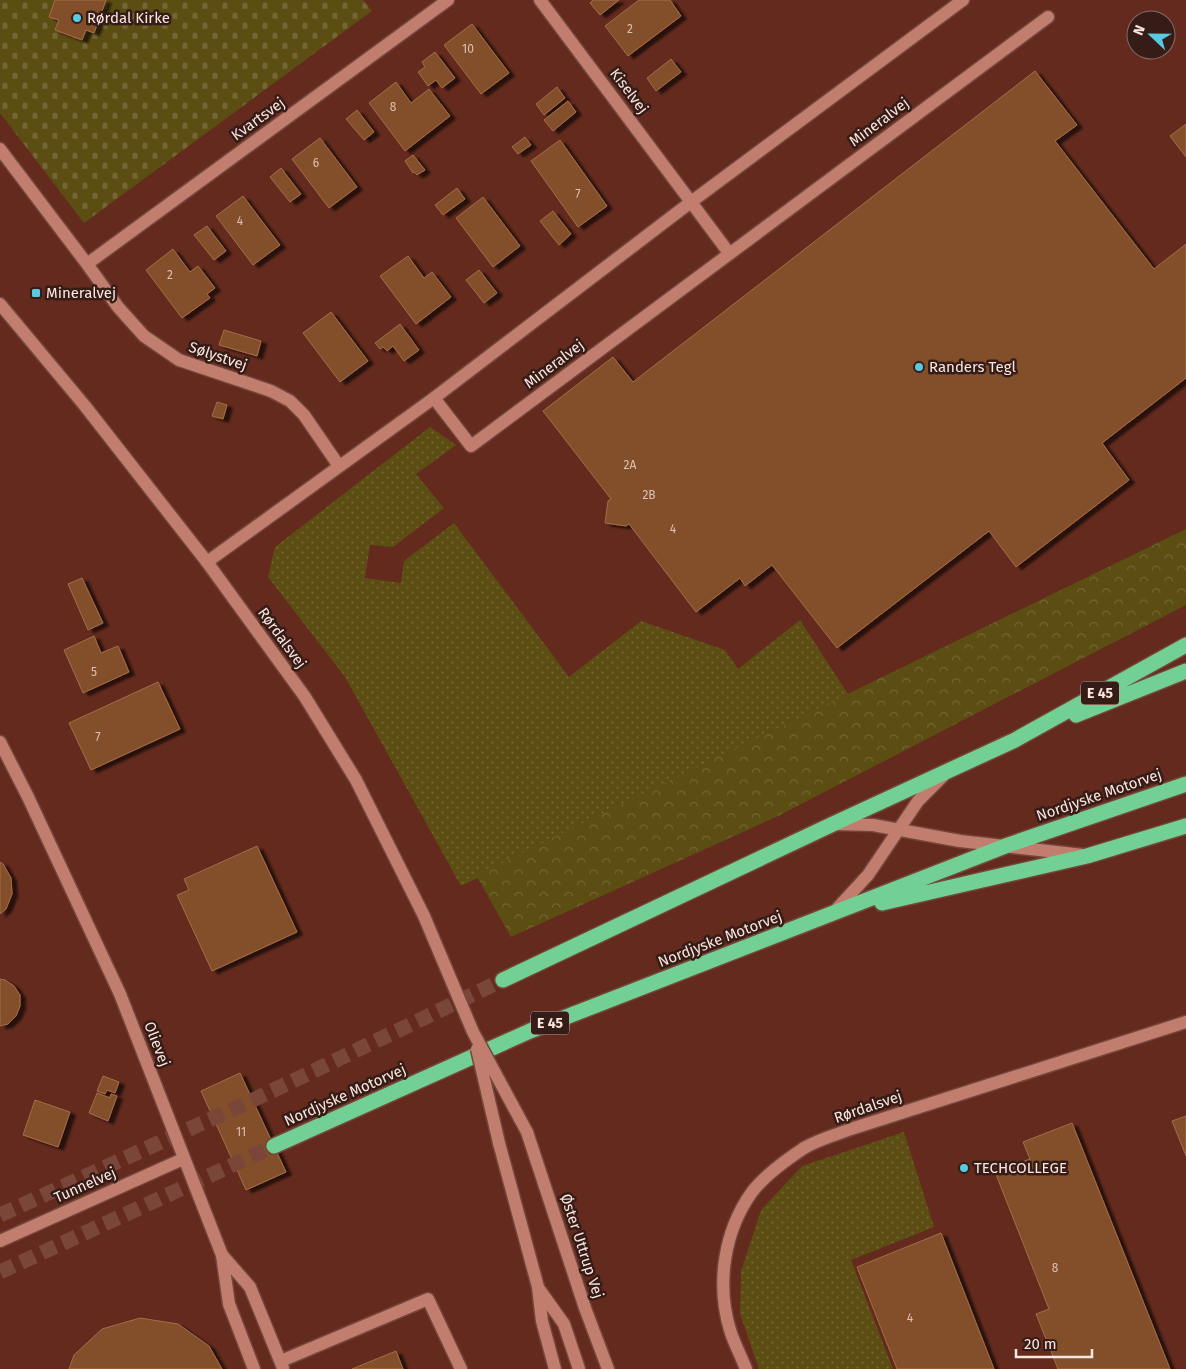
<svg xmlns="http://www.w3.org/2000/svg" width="1186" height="1369" font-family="'Fira Sans',sans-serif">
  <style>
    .grass { fill: url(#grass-dots) }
    .forest { fill: url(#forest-crowns) }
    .cemetery { fill: url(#cemetery-stones) }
    .building { fill: #834f2b; stroke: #a46d49; filter: url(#shadow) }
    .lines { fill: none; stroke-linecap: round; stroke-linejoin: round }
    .motorway-tunnel { stroke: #7a463a; stroke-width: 15; stroke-dasharray: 15 8; stroke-linecap: butt }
    .service-casing { stroke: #74463c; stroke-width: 15 }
    .minor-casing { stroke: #74463c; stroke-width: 15 }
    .tertiary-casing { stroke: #74463c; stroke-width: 15 }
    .motorway-casing { stroke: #74463c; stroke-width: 18 }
    .service { stroke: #c17e6f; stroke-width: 12 }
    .minor { stroke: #c17e6f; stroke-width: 12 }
    .tertiary { stroke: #c17e6f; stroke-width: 12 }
    .motorway { stroke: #72d094; stroke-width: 15 }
    .tertiary-bridge-casing { stroke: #74463c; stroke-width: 15; stroke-linecap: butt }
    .tertiary-bridge { stroke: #c17e6f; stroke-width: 12 }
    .poi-dot { fill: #57c9e2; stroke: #361c16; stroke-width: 2 }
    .labels { text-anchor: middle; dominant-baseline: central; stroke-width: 5; stroke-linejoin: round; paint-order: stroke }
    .number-label { font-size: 12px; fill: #ddc0b2 }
    .shield { fill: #361c16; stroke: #c0a9a3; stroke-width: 1 }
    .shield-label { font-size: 14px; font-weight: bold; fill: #fbe5df }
    .poi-label { font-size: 15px; fill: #fbe5df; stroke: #361c16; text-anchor: start }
    .street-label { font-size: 15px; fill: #fbe5df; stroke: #361c16 }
  </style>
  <defs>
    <pattern id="grass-dots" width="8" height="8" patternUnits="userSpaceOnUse" patternTransform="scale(1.25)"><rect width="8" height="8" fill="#5c4d13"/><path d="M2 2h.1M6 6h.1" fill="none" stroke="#746635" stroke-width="1.8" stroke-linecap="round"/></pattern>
    <pattern id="forest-crowns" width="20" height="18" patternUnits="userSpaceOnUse" patternTransform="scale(1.25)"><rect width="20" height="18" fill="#5c4d13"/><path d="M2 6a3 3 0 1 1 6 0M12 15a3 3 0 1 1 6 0" fill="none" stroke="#746635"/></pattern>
    <pattern id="cemetery-stones" width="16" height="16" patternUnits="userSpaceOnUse" patternTransform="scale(1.25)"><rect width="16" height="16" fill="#5c4d13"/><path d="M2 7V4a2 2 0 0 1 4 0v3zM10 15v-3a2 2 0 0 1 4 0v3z" fill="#746635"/></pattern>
    <filter id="shadow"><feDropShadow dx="5.5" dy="3" stdDeviation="1" flood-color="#0009"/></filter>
  </defs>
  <rect width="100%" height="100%" fill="#632a1d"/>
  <path class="grass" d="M430 427 456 445 416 474 444 508 393 547 370 545 365 578 401 583 404 561 454 523 569 677 641 621 725 650 738 669 800 620 848 694 461 886 345 677 268 577 275 547Z
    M904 1132 934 1227 851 1260 893 1369H759L740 1314 741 1271 761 1210 802 1166Z"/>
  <path class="forest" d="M1186 529V605L776 817 511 937 476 875Z"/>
  <path class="cemetery" d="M0 0H363L372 11 84 223 0 113Z"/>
  <path class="building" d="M55 0H106L94 33 86 30 82 40 55 30 59 20 49 17Z
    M593 0H619L600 15 590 3Z
    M639 0H670L681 16 628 56 605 26Z
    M472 24 509 73 481 94 444 45Z
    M435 52 455 78 442 88 436 80 428 86 418 72 425 67 422 62Z
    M671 59 681 72 656 91 647 78Z
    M1035 71 1077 125 1055 141 1154 269 1186 244V378L1102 443 1129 480 1016 567 989 531 837 648 772 565 745 586 740 578 696 612 629 524 626 526 605 523 608 501 611 499 543 411 613 357 633 382Z
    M396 82 411 103 429 89 450 116 405 151 369 103Z
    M557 87 565 98 544 115 536 104Z
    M568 101 576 112 553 131 544 120Z
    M357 110 374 132 364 140 346 119Z
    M1186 124V157L1170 136Z
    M525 137 531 145 518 154 512 147Z
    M320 138 357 187 329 208 292 159Z
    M560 140 607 206 578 227 531 161Z
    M413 155 425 170 417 175 414 172 413 173 405 161Z
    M281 168 301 194 290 202 270 177Z
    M457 188 465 199 443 215 435 205Z
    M243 196 280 245 253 265 216 216Z
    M483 197 520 246 493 267 456 218Z
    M553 211 571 234 559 245 540 221Z
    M207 226 226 251 214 260 194 235Z
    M173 249 190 272 198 266 215 288 207 294 210 298 182 318 146 270Z
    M408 256 424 278 432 272 451 297 416 324 380 276Z
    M479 270 497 293 484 303 466 280Z
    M331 312 368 361 340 382 303 333Z
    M400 324 419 350 404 361 393 346 387 351 383 347 380 349 375 343Z
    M224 330 261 341 257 356 219 345Z
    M217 402 227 405 223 419 212 416Z
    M82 578 103 623 88 630 68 584Z
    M94 636 101 653 118 646 129 672 83 693 64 650Z
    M158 682 180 729 91 770 69 723Z
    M257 846 297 932 212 971 177 895 189 890 184 879Z
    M0 862 3 864 11 878 12 894 6 909 0 914Z
    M0 979 5 980 14 986 20 995V1006L16 1016 8 1024 0 1026Z
    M240 1073 286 1172 246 1190 201 1091Z
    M103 1076 119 1082 115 1093 107 1090 105 1094 97 1091Z
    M97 1093 110 1098 111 1094 117 1096 108 1121 89 1113Z
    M35 1100 70 1112 58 1147 23 1135Z
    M1186 1116V1156L1172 1121Z
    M1072 1123 1170 1369H1058L1036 1314 1049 1309 995 1172 1030 1159 1023 1142Z
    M941 1233 994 1369H897L857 1267Z
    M140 1318 178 1324 209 1346 222 1369H69L74 1355 102 1329Z
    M396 1351 403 1369H352Z"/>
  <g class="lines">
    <path class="motorway-tunnel" d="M0 1215 253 1100 503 980
      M0 1272 274 1146"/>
    <g class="service-casing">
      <path id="service" d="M691 202 729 253
        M434 398 471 446 1048 17
        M833 824 873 825 960 841 1083 855
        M833 913 868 875 918 801 944 775
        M222 1255 250 1287 283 1368
        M222 1255 229 1304 254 1369
        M281 1361 428 1299 461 1369
        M746 1369C741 1356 734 1343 730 1330 716 1284 724 1231 752 1192 765 1175 786 1160 804 1148 819 1139 838 1134 854 1128L1186 1022"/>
    </g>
    <g class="minor-casing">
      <path id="minor" d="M540 0 691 202
        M0 149 87 264 118 307 144 336 179 360 271 391 290 401 304 415 339 466
        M87 264 448 0
        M207 562 434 398 691 202 963 0
        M0 742 28 797 120 994 222 1255
        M0 1241 183 1159"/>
    </g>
    <g class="tertiary-casing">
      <path id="tertiary" d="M0 304 85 406 207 562 305 697 356 780 424 916
        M527 1132 585 1308 608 1369
        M499 1143 538 1287 542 1321 555 1369
        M539 1289 564 1324 579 1369"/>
    </g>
    <g class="motorway-casing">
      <path id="motorway" d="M1076 715 1186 671
        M882 903 1087 856 1186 826
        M503 980 833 824 1015 740 1186 645
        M274 1146 530 1031 1008 845 1186 784"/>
    </g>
    <use href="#service" class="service"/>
    <use href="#minor" class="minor"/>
    <use href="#tertiary" class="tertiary"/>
    <use href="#motorway" class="motorway"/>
    <g class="tertiary-bridge-casing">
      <path id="tertiary-bridge" d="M424 916 473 1032 527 1132
        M477 1049 499 1143"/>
    </g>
    <use href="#tertiary-bridge" class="tertiary-bridge"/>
  </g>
  <g class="poi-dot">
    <circle cx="77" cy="18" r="5"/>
    <rect x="31" y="288" width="10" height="10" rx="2.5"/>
    <circle cx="919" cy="367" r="5"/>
    <circle cx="964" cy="1168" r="5"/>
  </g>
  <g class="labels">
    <g class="number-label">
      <text x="630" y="29">2</text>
      <text x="468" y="49">10</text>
      <text x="393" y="107">8</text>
      <text x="316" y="163">6</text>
      <text x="578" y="194">7</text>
      <text x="240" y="221">4</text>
      <text x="170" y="275">2</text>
      <text x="630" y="465">2A</text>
      <text x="649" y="495">2B</text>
      <text x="673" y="529">4</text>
      <text x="94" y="672">5</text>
      <text x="98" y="737">7</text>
      <text x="241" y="1132">11</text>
      <text x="1055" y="1268">8</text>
      <text x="910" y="1318">4</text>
    </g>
    <g class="shield">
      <rect x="1081" y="681.5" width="38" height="23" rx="4"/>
      <rect x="531" y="1011.5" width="38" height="23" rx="4"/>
    </g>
    <g class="shield-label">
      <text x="1100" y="693">E 45</text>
      <text x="550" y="1023">E 45</text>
    </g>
    <g class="poi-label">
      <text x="87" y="18">Rørdal Kirke</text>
      <text x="46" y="293">Mineralvej</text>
      <text x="929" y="367">Randers Tegl</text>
      <text x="974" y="1168">TECHCOLLEGE</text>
    </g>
    <g class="street-label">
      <text transform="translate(629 91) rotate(53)">Kiselvej</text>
      <text transform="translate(258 119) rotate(-36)">Kvartsvej</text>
      <text transform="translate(879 122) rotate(-37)">Mineralvej</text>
      <text transform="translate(218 356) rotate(19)">Sølystvej</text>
      <text transform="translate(554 364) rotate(-37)">Mineralvej</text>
      <text transform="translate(282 638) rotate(54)">Rørdalsvej</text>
      <text transform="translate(1099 795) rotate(-19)">Nordjyske Motorvej</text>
      <text transform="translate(720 939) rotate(-21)">Nordjyske Motorvej</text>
      <text transform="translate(157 1044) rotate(69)">Olievej</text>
      <text transform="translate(345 1095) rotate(-24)">Nordjyske Motorvej</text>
      <text transform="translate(868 1107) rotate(-19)">Rørdalsvej</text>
      <text transform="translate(85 1185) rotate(-24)">Tunnelvej</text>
      <text transform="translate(582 1246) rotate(72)">Øster Uttrup Vej</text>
    </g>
  </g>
  <g transform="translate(1151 35) rotate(292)"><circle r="24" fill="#361c16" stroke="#856c66"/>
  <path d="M0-4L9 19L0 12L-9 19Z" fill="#57c9e2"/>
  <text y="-8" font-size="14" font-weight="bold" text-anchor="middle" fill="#fbe5df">N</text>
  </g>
  <path d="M1016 1349v8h76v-8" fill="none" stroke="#fbe5df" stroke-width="2.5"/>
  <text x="1024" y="1349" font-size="15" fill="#fbe5df" stroke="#361c16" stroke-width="4" paint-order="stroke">20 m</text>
</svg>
